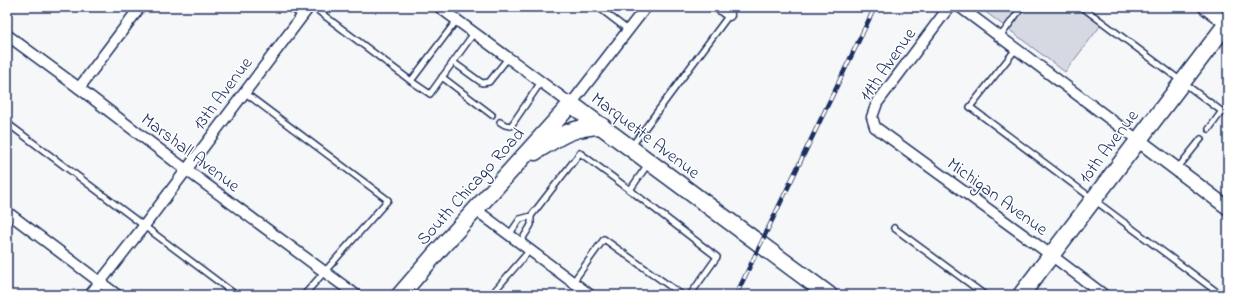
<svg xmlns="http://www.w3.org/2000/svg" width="1235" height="302" font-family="'Indie Flower',sans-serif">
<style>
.green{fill:#d6d9e2;stroke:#7884a0}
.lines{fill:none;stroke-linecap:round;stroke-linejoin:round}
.service-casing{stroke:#1b2f5e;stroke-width:8}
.minor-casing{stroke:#1b2f5e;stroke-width:13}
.tertiary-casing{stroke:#1b2f5e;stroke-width:16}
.primary-casing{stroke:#1b2f5e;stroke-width:19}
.service{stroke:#fff;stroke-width:5}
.minor{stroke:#fff;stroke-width:10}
.tertiary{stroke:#fff;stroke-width:13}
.primary{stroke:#fff;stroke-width:16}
.rail-casing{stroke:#1b2f5e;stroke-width:4.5}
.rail{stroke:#fff;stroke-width:3;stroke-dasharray:9;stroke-linecap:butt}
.labels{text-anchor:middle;stroke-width:3;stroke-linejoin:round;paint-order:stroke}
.street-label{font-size:18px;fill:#1b2f5e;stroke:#fff}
</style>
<rect width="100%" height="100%" fill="#f6f7f9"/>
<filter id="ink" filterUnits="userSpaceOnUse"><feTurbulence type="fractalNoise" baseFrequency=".025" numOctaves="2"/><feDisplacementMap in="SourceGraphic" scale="8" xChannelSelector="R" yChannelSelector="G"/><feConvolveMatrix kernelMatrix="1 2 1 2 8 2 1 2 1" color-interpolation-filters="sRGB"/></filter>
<g filter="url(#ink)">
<!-- green -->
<polygon class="green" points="979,7 1078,7 1101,25 1065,72"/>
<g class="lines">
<!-- service casing -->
<g class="service-casing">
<g id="service">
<polyline points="290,7 302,16"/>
<polyline points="313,7 411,81 430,94 474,33"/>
<polyline points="598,7 628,30"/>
<polyline points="1082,7 1228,116"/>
<polyline points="1000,37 1022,7"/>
<polyline points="1016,49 970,107 1221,295"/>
<polyline points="453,62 482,83 489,82 508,58"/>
<polyline points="442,77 492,115"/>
<polyline points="411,81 457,20"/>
<polyline points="244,92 388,200 304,295"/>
<polyline points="500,122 505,125 511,126 541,82"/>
<polyline points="7,123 236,295"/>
<polyline points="1209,129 1222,111"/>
<polyline points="631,147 729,15"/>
<polyline points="1177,169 1201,139"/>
<polyline points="630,190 717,257 690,295"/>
<polyline points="531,216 580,153 630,190 648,164"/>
<polyline points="894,228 985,295"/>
<polyline points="509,235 520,219 531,216 531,225 520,243"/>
<polyline points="573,282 604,239 682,295"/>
<polyline points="491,295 530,250"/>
</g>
</g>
<!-- minor casing -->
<g class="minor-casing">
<g id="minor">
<polyline points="439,7 571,104 646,7"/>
<polyline points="718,7 729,15"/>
<polyline points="949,7 877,103 872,117 875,127 1051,255 1104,295"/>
<polyline points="960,7 1138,140"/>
<polyline points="7,35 79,88 177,163 356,295"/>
<polyline points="79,88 140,7"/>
<polyline points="476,210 590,295"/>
<polyline points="7,212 117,295"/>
<polyline points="90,295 144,226 309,7"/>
</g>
</g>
<!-- tertiary casing -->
<g class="tertiary-casing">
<g id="tertiary">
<polyline points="1205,7 1228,24"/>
<polyline points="1138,140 1228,208"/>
</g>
</g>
<!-- primary casing -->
<g class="primary-casing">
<g id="primary">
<path d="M535,152C560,136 571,127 602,126"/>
<polyline points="400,295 438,251 571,104 829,295"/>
<polyline points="1021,295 1228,22"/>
</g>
</g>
<!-- service -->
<use href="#service" class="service"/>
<!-- minor -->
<use href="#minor" class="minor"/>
<!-- tertiary -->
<use href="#tertiary" class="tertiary"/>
<!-- primary -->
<use href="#primary" class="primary"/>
<!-- rail casing -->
<g class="rail-casing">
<polyline id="rail" points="736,295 875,7"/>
</g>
<!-- rail -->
<use href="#rail" class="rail"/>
</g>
</g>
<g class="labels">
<!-- street labels -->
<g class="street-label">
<text transform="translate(887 64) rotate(-55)" y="6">11th Avenue</text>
<text transform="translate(222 93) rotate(-53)" y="6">13th Avenue</text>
<text transform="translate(646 135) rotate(37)" y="6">Marquette Avenue</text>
<text transform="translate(1108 146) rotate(-53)" y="6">10th Avenue</text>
<text transform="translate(191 152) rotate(37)" y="6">Marshall Avenue</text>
<text transform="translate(470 186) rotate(-48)" y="6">South Chicago Road</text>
<text transform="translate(998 196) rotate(36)" y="6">Michigan Avenue</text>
</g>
</g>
<!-- margin -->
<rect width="1235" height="302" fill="none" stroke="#fff" stroke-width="24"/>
<rect x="12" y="12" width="1211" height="278" fill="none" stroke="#1b2f5e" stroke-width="1.5" filter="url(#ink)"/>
</svg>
